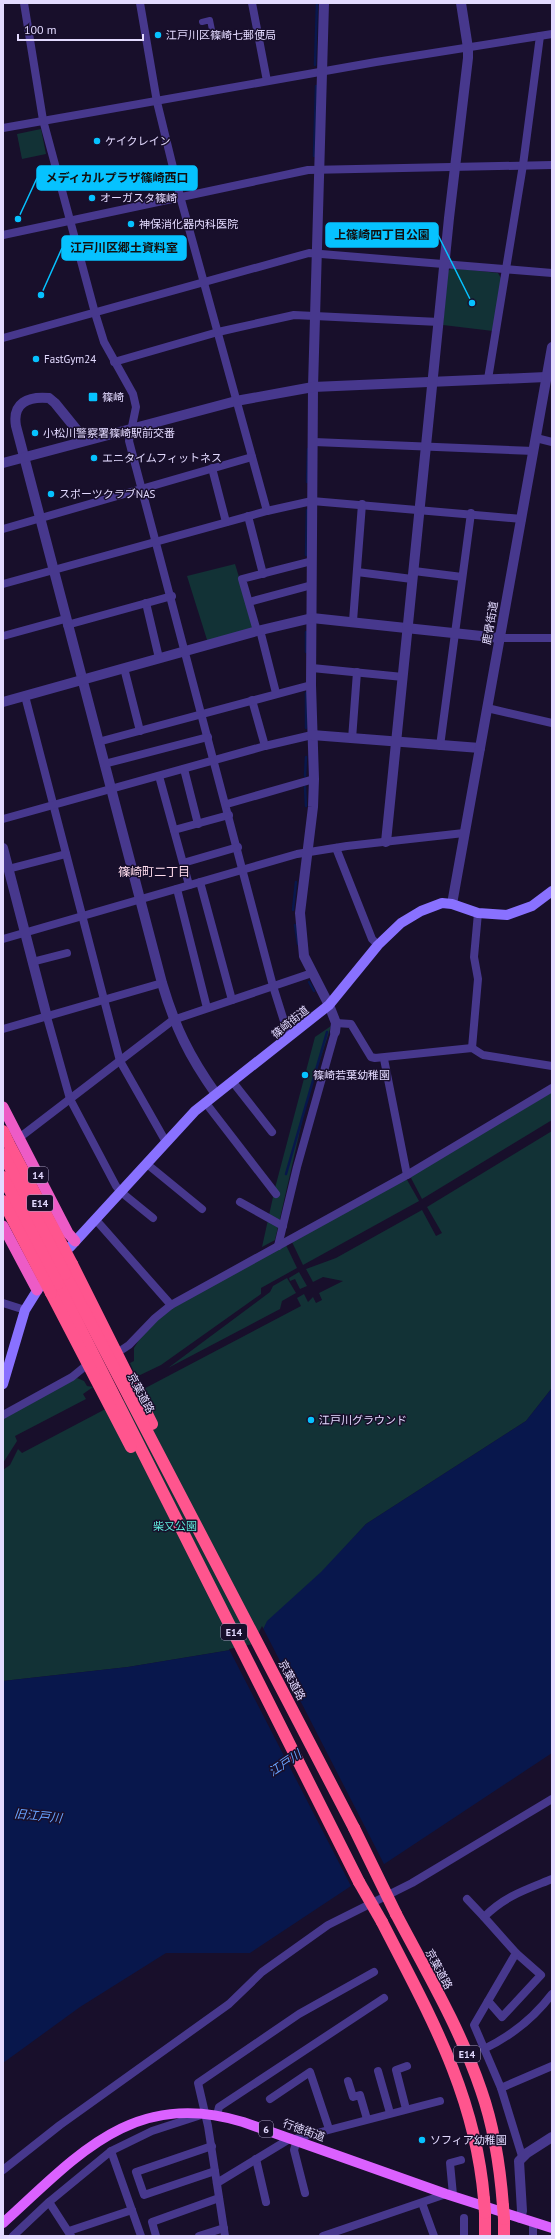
<svg xmlns="http://www.w3.org/2000/svg" width="555" height="2239" font-family="'PT Sans','Noto Sans JP',sans-serif">
<style>
.green{fill:#123236}
.water{fill:#08174c}
.pier{fill:#180f2b}
.lines{fill:none;stroke-linecap:round;stroke-linejoin:round}
.stream{stroke:#08174c;stroke-width:2.5}
.pedestrian{stroke:#47388d;stroke-width:6}
.minor{stroke:#47388d;stroke-width:8}
.tertiary{stroke:#47388d;stroke-width:10}
.secondary{stroke:#8971ff;stroke-width:10}
.primary{stroke:#db61ff;stroke-width:10}
.trunk{stroke:#ed5bc6;stroke-width:11}
.motorway{stroke:#ff558e;stroke-width:12}
.motorway-bridge{stroke:#ff558e;stroke-width:12}
.poi-dot{fill:#06c2ff;stroke:#180f2b;stroke-width:1.5}
.labels{text-anchor:middle;stroke-width:3;stroke-linejoin:round;paint-order:stroke}
.shield{fill:#180f2b;stroke:#a69dbf;stroke-width:1}
.shield-label{font-size:10px;font-weight:bold;fill:#e3daff}
.poi-label{font-size:11px;fill:#e3daff;stroke:#180f2b;text-anchor:start}
.street-label{font-size:11px;fill:#e3daff;stroke:#180f2b}
.park-label{font-size:11px;fill:#5de7d9;stroke:#180f2b}
.neighbourhood-label{font-size:12px;fill:#ffdced;stroke:#180f2b}
.water-label{font-size:12px;font-style:italic;fill:#68a3ff;stroke:#180f2b}
.leader{fill:none;stroke:#06c2ff;stroke-width:1.5}
.callout-dot{fill:#06c2ff;stroke:#180f2b;stroke-width:1.5}
.callout{fill:#06c2ff;stroke:#06c2ff;stroke-width:1.5}
.callout-label{font-size:12px;text-anchor:middle;font-weight:bold;fill:#111}
</style>
<rect width="100%" height="100%" fill="#180f2b"/>
<!-- green -->
<g class="green">
<polygon points="41,129 46,154 22,159 17,134"/>
<polygon points="452,268 498,273 502,280 493,331 443,325 448,271"/>
<polygon points="235,564 255,629 208,643 187,576"/>
<polygon points="331,1026 307,1100 275,1240 262,1247 275,1188 315,1037"/>
<polygon points="552,1092 552,1120 422,1199 410,1176"/>
<polygon points="552,1131 552,1388 526,1421 366,1524 255,1646 128,1667 3,1681 3,1470 10,1465 18,1449 22,1453 301,1306 297,1298 304,1294 308,1302 313,1297 316,1303 322,1300 319,1293 343,1281 323,1277 313,1282 306,1269 336,1258 422,1210 436,1236 442,1233 427,1207"/>
<polygon points="406,1178 419,1201 303,1265 292,1242"/>
<polygon points="286,1245 297,1268 261,1288 261,1294 161,1365 136,1377 130,1363 134,1361 134,1348 147,1327 177,1305"/>
<polygon points="299,1272 307,1286 300,1289 295,1279 290,1281 289,1278"/>
<polygon points="287,1278 296,1293 282,1301 280,1309 168,1368 270,1292 273,1286"/>
<polygon points="77,1378 84,1381 87,1386 93,1387 83,1394 86,1399 15,1436 17,1441 3,1463 3,1417"/>
</g>
<!-- water -->
<polygon class="water" points="552,1388 552,1753 250,1953 166,1953 80,2007 3,2063 3,1681 128,1667 255,1646 267,1621 321,1572 366,1524 526,1421"/>
<!-- pier -->
<polygon class="pier" points="262,1626 385,1866 352,1888 229,1649 253,1644"/>
<g class="lines">
<!-- stream -->
<g class="stream">
<polyline points="315,65 317,3"/>
<polyline points="314,156 316,86"/>
<polyline points="307,482 308,449"/>
<polyline points="306,555 307,510"/>
<polyline points="306,632 306,652"/>
<polyline points="306,693 306,728"/>
<polyline points="305,776 306,757"/>
<polyline points="305,787 306,806"/>
<polyline points="293,910 296,882"/>
<polyline points="295,925 298,944"/>
<polyline points="309,982 314,991"/>
<polyline points="286,1174 327,1032"/>
</g>
<!-- pedestrian -->
<polyline class="pedestrian" points="202,22 210,20 212,30"/>
<!-- minor -->
<g class="minor">
<polyline points="24,3 43,120 95,313 104,342 133,394 136,407 129,441 273,986 289,1037"/>
<polyline points="140,3 157,102 180,196 267,511"/>
<polyline points="252,3 267,81"/>
<polyline points="3,128 376,62 552,34"/>
<polyline points="3,235 308,170 552,165"/>
<polyline points="3,338 309,253 552,273"/>
<polyline points="114,362 218,332 294,315 439,322"/>
<polyline points="488,379 523,165 540,36"/>
<polyline points="536,438 552,442"/>
<polyline points="314,442 534,451"/>
<polyline points="212,468 226,522"/>
<polyline points="248,516 263,574"/>
<polyline points="3,529 252,457"/>
<polyline points="414,571 462,577"/>
<polyline points="357,572 412,579"/>
<polyline points="3,584 267,511 312,501 522,519"/>
<polyline points="249,602 312,585"/>
<polyline points="146,603 159,658"/>
<polyline points="353,621 362,504"/>
<polyline points="67,625 172,596"/>
<polyline points="260,630 276,693"/>
<polyline points="257,631 242,579 312,561"/>
<polyline points="3,636 65,619"/>
<polyline points="500,638 552,638"/>
<polyline points="124,668 140,731"/>
<polyline points="312,668 403,677"/>
<polyline points="25,696 120,1061 166,1142"/>
<polyline points="252,700 265,746"/>
<polyline points="487,708 552,723"/>
<polyline points="352,739 357,672"/>
<polyline points="98,742 311,685"/>
<polyline points="440,746 471,513"/>
<polyline points="104,764 208,737"/>
<polyline points="184,769 198,824"/>
<polyline points="159,776 189,885"/>
<polyline points="227,804 314,779"/>
<polyline points="3,819 265,746 312,735"/>
<polyline points="174,830 229,815"/>
<polyline points="336,848 372,939 378,945"/>
<polyline points="183,863 238,847"/>
<polyline points="8,869 66,854"/>
<polyline points="200,882 232,1000"/>
<polyline points="177,889 207,1008"/>
<polyline points="3,939 297,854 347,846 464,833"/>
<polyline points="32,962 67,953"/>
<polyline points="47,1017 70,1099 116,1186 121,1192 153,1218"/>
<polyline points="336,1023 351,1024 371,1057 375,1058 472,1048 483,1055 552,1066"/>
<polyline points="3,1029 162,983"/>
<polyline points="472,1048 478,979 474,957 478,913"/>
<polyline points="384,1059 407,1175"/>
<polyline points="232,1081 272,1132"/>
<polyline points="205,1102 276,1194"/>
<polyline points="19,1138 173,1020 312,973"/>
<polyline points="147,1164 202,1209"/>
<polyline points="240,1202 283,1226"/>
<polyline points="96,1220 171,1305"/>
<polyline points="278,1246 297,1167 335,1032"/>
<polyline points="3,1303 25,1310"/>
<polyline points="123,1349 129,1345 155,1318 171,1305 407,1175 552,1088"/>
<polyline points="3,1415 72,1377 83,1368"/>
<polyline points="467,1899 484,1917"/>
<polyline points="488,2001 502,2017 541,1975 516,1953"/>
<path d="M484,2049C511,2036 533,2019 552,1994"/>
<polyline points="378,2071 390,2113"/>
<polyline points="348,2081 353,2097 360,2095 367,2119"/>
<polyline points="501,2088 552,2066"/>
<polyline points="270,2099 310,2072 329,2129"/>
<polyline points="406,2109 396,2070 407,2066"/>
<polyline points="217,2115 219,2107 384,1998"/>
<polyline points="294,2139 440,2101"/>
<polyline points="297,2140 294,2150 305,2193"/>
<polyline points="212,2146 136,2172 144,2195 215,2171"/>
<polyline points="111,2151 141,2236"/>
<path d="M522,2156L501,2088L474,2025L516,1953L484,1917C505,1896 525,1890 552,1879"/>
<polyline points="256,2159 266,2202"/>
<polyline points="3,2170 60,2125 229,2004 262,1972 328,1925 412,1883 552,1799"/>
<polyline points="217,2183 291,2138"/>
<polyline points="453,2195 450,2163 461,2160"/>
<polyline points="49,2202 71,2236"/>
<polyline points="422,2203 434,2236"/>
<polyline points="69,2231 132,2210"/>
<polyline points="13,2236 49,2202 111,2151 152,2131 198,2116"/>
<polyline points="156,2236 152,2222 219,2198"/>
<polyline points="199,2236 224,2228"/>
<polyline points="225,2236 208,2126 198,2083 299,2014 374,1972"/>
<polyline points="323,2236 446,2194"/>
<polyline points="464,2236 464,2218"/>
<polyline points="533,2236 533,2223"/>
</g>
<!-- tertiary -->
<g class="tertiary">
<polyline points="324,3 313,387 311,685 314,779 313,807 300,913 304,956 329,1005 336,1023 335,1032"/>
<path d="M85,440L55,403L49,398C28,396 12,403 16,426L162,983C175,1027 189,1056 216,1094"/>
<polyline points="3,463 236,401 313,387 546,377"/>
<polyline points="3,702 257,631 312,618 500,638"/>
<polyline points="312,735 480,748"/>
<polyline points="386,842 449,218 468,58 468,48 461,3"/>
<polyline points="3,848 47,1017"/>
<polyline points="452,904 552,347"/>
<polyline points="520,2218 522,2211 519,2161 527,2153 552,2137"/>
</g>
<!-- secondary -->
<g class="secondary">
<polyline points="70,1247 195,1111 329,1005 378,945 401,923 421,911 442,903 452,904 478,913 507,915 532,906 552,891"/>
<polyline points="3,1384 25,1310 40,1286"/>
</g>
<!-- primary -->
<path class="primary" d="M3,2223C77,2156 133,2088 243,2122L446,2194L552,2228"/>
<!-- trunk -->
<g class="trunk">
<polyline points="3,1107 68,1233 75,1241"/>
<polyline points="3,1226 37,1290"/>
</g>
<!-- motorway -->
<g class="motorway">
<polyline points="3,1131 8,1142"/>
<polyline points="72,1264 152,1424"/>
<polyline points="65,1274 354,1828"/>
<polyline points="58,1284 359,1882"/>
<polyline points="51,1293 131,1447"/>
<path d="M396,1914C426,1971 460,2028 481,2090C494,2127 500,2166 503,2206"/>
<path d="M382,1922C429,2014 475,2093 484,2199"/>
<polyline points="504,2219 504,2236"/>
<polyline points="485,2236 485,2213"/>
</g>
<!-- motorway-bridge -->
<g class="motorway-bridge">
<polyline points="8,1142 72,1264"/>
<polyline points="3,1154 65,1274"/>
<polyline points="3,1177 58,1284"/>
<polyline points="3,1201 51,1293"/>
<polyline points="354,1828 396,1914"/>
<polyline points="359,1882 382,1922"/>
<polyline points="484,2199 485,2213"/>
<polyline points="503,2206 504,2219"/>
</g>
</g>
<!-- markers -->
<g class="poi-dot">
<circle cx="158" cy="35" r="4"/>
<circle cx="97" cy="141" r="4"/>
<circle cx="92" cy="198" r="4"/>
<circle cx="131" cy="224" r="4"/>
<circle cx="36" cy="359" r="4"/>
<rect x="88" y="392" width="10" height="10" rx="2"/>
<circle cx="35" cy="433" r="4"/>
<circle cx="94" cy="458" r="4"/>
<circle cx="51" cy="494" r="4"/>
<circle cx="305" cy="1075" r="4"/>
<circle cx="311" cy="1420" r="4"/>
<circle cx="422" cy="2140" r="4"/>
</g>
<g class="labels">
<!-- shield labels -->
<g class="shield">
<rect x="28" y="1167" width="20" height="16" rx="3"/>
<rect x="27" y="1195" width="26" height="16" rx="3"/>
<rect x="221" y="1624" width="26" height="16" rx="3"/>
<rect x="454" y="2046" width="26" height="16" rx="3"/>
<rect x="259" y="2121" width="14" height="16" rx="3"/>
</g>
<g class="shield-label">
<text x="38" y="1179">14</text>
<text x="40" y="1207">E14</text>
<text x="234" y="1636">E14</text>
<text x="467" y="2058">E14</text>
<text x="266" y="2133">6</text>
</g>
<!-- poi labels -->
<g class="poi-label">
<text x="166" y="39">江戸川区篠崎七郵便局</text>
<text x="105" y="145">ケイクレイン</text>
<text x="100" y="202">オーガスタ篠崎</text>
<text x="139" y="228">神保消化器内科医院</text>
<text x="44" y="363">FastGym24</text>
<text x="102" y="401">篠崎</text>
<text x="43" y="437">小松川警察署篠崎駅前交番</text>
<text x="102" y="462">エニタイムフィットネス</text>
<text x="59" y="498">スポーツクラブNAS</text>
<text x="313" y="1079">篠崎若葉幼稚園</text>
<text x="319" y="1424">江戸川グラウンド</text>
<text x="430" y="2144">ソフィア幼稚園</text>
</g>
<!-- street labels -->
<g class="street-label">
<text transform="translate(490 623) rotate(-80)" y="4">鹿骨街道</text>
<text transform="translate(290 1022) rotate(-39)" y="4">篠崎街道</text>
<text transform="translate(141 1393) rotate(62)" y="4">京葉道路</text>
<text transform="translate(292 1680) rotate(62)" y="4">京葉道路</text>
<text transform="translate(439 1969) rotate(62)" y="4">京葉道路</text>
<text transform="translate(304 2130) rotate(20)" y="4">行徳街道</text>
</g>
<!-- park labels -->
<g class="park-label">
<text x="175" y="1530">柴又公園</text>
</g>
<!-- neighbourhood labels -->
<g class="neighbourhood-label">
<text x="154" y="876">篠崎町二丁目</text>
</g>
<!-- water labels -->
<g class="water-label">
<text transform="translate(285 1763) rotate(-34)" y="4">江戸川</text>
<text transform="translate(38 1816) rotate(6)" y="4">旧江戸川</text>
</g>
</g>
<!-- callouts -->
<path class="leader" d="M18 219L37 178M472 303L438 235M41 295L62 248"/>
<g class="callout-dot">
<circle cx="18" cy="219" r="4"/>
<circle cx="472" cy="303" r="4"/>
<circle cx="41" cy="295" r="4"/>
</g>
<g class="callout">
<rect x="37" y="166" width="160" height="24" rx="4"/>
<rect x="326" y="223" width="112" height="24" rx="4"/>
<rect x="62" y="236" width="124" height="24" rx="4"/>
</g>
<g class="callout-label">
<text x="117" y="182">メディカルプラザ篠崎西口</text>
<text x="382" y="239">上篠崎四丁目公園</text>
<text x="124" y="252">江戸川区郷土資料室</text>
</g>
<!-- border -->
<rect width="555" height="2239" fill="none" stroke="#e3daff" stroke-width="8"/>
<!-- scale -->
<path d="M18 34v6h125v-6" fill="none" stroke="#e3daff" stroke-width="2"/>
<text x="24" y="34" font-size="12" fill="#e3daff" stroke="#180f2b" stroke-width="3" paint-order="stroke">100 m</text>
</svg>
